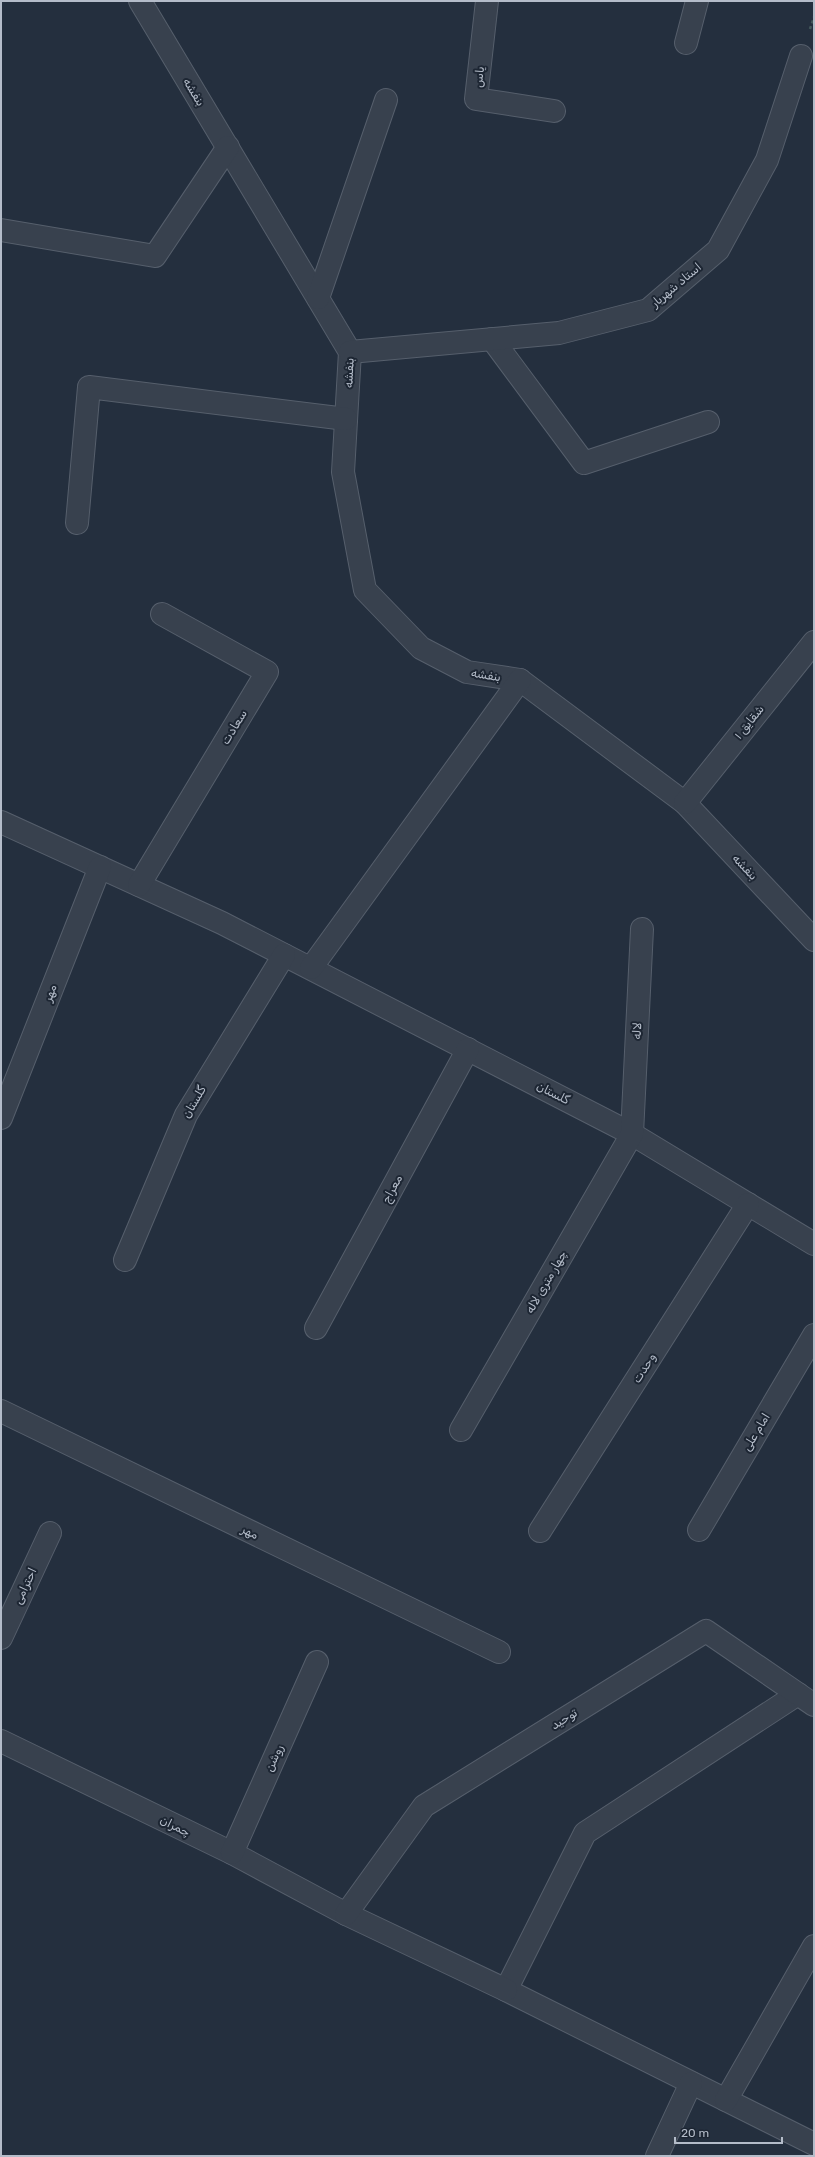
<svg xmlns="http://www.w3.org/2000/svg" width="815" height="2157" font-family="Rubik,Cairo,sans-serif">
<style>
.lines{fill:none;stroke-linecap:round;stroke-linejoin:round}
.street-casing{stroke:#565f6c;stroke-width:24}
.path{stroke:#44595c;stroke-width:2.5;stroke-dasharray:3 3;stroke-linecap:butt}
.street{stroke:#38414e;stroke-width:22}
.labels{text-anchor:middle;stroke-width:4;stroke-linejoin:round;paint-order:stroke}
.street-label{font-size:12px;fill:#b4bcc9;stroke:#1d2633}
</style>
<rect width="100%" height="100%" fill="#242f3e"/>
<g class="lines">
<!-- street casing -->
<g class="street-casing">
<g id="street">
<polyline points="140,1 350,352 343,472 365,590 421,648 467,672 520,680 685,803 814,940"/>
<polyline points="487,1 476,99 554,111"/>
<polyline points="686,43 697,1"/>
<polyline points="1,230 155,256 228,147"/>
<polyline points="318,298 386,100"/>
<polyline points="492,339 584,463 708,422"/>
<polyline points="350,352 559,333 648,310 718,250 767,160 801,56"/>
<polyline points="77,523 89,387 346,419"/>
<polyline points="685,803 814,642"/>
<polyline points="1,822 222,923 632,1134 814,1244"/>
<polyline points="139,885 267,672 162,614"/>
<polyline points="311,968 520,680"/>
<polyline points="1,1118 100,867"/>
<polyline points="125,1260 186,1115 284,955"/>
<polyline points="316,1328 468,1049"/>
<polyline points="1,1411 499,1652"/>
<polyline points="461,1430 632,1134 642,929"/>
<polyline points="699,1530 814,1335"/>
<polyline points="540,1531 748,1204"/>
<polyline points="1,1638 50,1533"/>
<polyline points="798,1694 585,1833 506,1990 814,2144"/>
<polyline points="1,1741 232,1853 346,1914 506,1990"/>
<polyline points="232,1853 317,1662"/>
<polyline points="346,1914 424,1806 706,1631 814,1705"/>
<polyline points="726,2100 814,1946"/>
<polyline points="657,2156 691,2083"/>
</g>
</g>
<!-- path -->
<polyline class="path" points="810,29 814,17"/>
<!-- street -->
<use href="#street" class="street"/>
</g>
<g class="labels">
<!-- street labels -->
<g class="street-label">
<text transform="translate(479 77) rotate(-84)" y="4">یاس</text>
<text transform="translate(194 92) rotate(59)" y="4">بنفشه</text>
<text transform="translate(676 285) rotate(-40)" y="4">استاد شهریار</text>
<text transform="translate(349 373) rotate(-87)" y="4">بنفشه</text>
<text transform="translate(486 675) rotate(9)" y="4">بنفشه</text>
<text transform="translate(749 722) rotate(-51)" y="4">شقایق ۱</text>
<text transform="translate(234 727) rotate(-59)" y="4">سعادت</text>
<text transform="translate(745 867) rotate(47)" y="4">بنفشه</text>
<text transform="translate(50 993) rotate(-69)" y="4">مهر</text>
<text transform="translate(637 1031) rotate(-87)" y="4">لاله</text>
<text transform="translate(553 1093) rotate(27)" y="4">گلستان</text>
<text transform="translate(194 1102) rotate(-60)" y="4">گلستان</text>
<text transform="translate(392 1189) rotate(-62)" y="4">معراج</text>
<text transform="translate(546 1282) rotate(-60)" y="4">چهار متری لاله</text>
<text transform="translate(644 1368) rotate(-58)" y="4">وحدت</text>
<text transform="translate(756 1432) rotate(-59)" y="4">امام علی</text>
<text transform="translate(250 1532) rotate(26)" y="4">مهر</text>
<text transform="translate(25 1586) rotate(-65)" y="4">احترامی</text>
<text transform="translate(564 1719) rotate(-32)" y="4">توحید</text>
<text transform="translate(274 1758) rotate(-66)" y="4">روشن</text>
<text transform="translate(175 1826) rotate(26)" y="4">چمران</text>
</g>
</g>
<!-- border -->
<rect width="815" height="2157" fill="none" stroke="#b4bcc9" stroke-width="4"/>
<!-- scale -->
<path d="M675 2137v6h107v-6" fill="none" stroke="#b4bcc9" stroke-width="2"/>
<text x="681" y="2137" font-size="12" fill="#b4bcc9" stroke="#1d2633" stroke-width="3" paint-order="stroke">20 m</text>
</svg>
